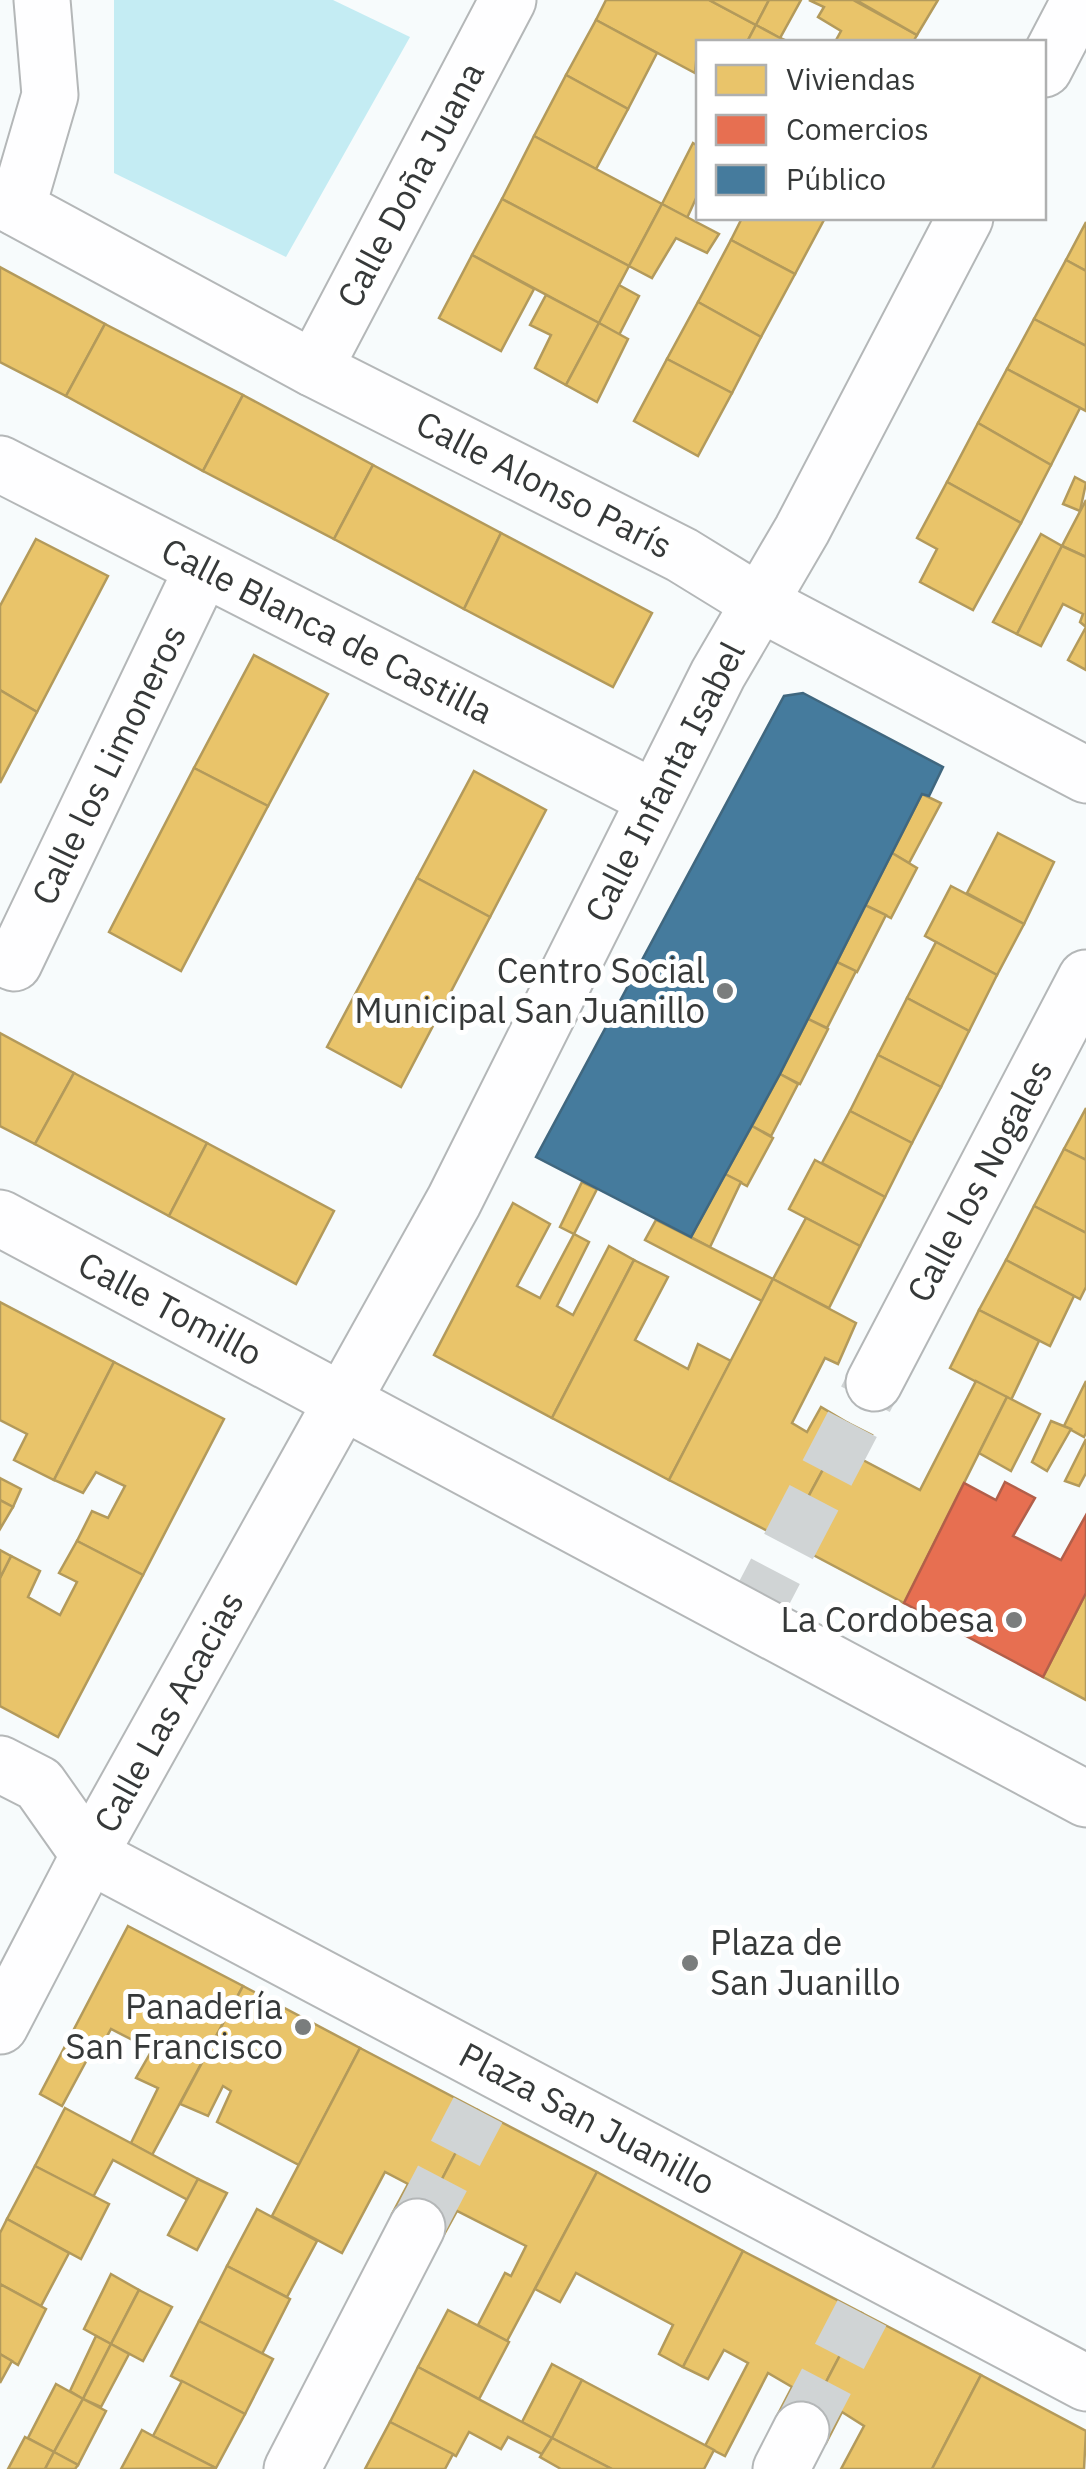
<svg xmlns="http://www.w3.org/2000/svg" width="1086" height="2469" font-family="'IBM Plex Sans',sans-serif">
<style>
.green{fill:#c4ecf3}
.homes{fill:#e9c46a;stroke:#b39a5b;stroke-width:2.5}
.shops{fill:#e76f51;stroke:#b25f4a;stroke-width:2.5}
.public{fill:#457b9d;stroke:#40677f;stroke-width:2.5}
.lines{fill:none;stroke-linecap:round;stroke-linejoin:round}
.street-tunnel{stroke:#d0d4d5;stroke-width:55;stroke-dasharray:55 28;stroke-linecap:butt}
.street-casing{stroke:#b4b7b8;stroke-width:59}
.street{stroke:#fefeff;stroke-width:55}
.poi-dot{fill:#7a7d7d;stroke:#fff;stroke-width:4}
.labels{text-anchor:middle;stroke-width:10;stroke-linejoin:round;paint-order:stroke}
.street-label{font-size:35px;fill:#363939;stroke:#fff}
.poi-label{font-size:35px;fill:#363939;stroke:#fff;text-anchor:end}
</style>
<rect width="100%" height="100%" fill="#f7fbfc"/>
<!-- green -->
<polygon class="green" points="114,0 333,0 410,37 286,257 114,173"/>
<!-- homes -->
<g class="homes">
<polygon points="606,0 709,0 756,25 747,42 698,42 695,73 596,20"/>
<polygon points="709,0 769,0 756,25"/>
<polygon points="769,0 801,0 780,38 756,25"/>
<polygon points="809,0 853,0 917,35 913,42 835,42 841,31 818,17 824,7"/>
<polygon points="856,0 938,0 917,35"/>
<polygon points="596,20 657,53 628,109 566,75"/>
<polygon points="756,25 780,38 789,42 747,42"/>
<polygon points="566,75 628,109 596,169 534,136"/>
<polygon points="534,136 662,204 629,266 502,199"/>
<polygon points="693,143 698,146 698,194 687,218 662,204"/>
<polygon points="502,199 629,266 599,323 472,255"/>
<polygon points="662,204 719,234 707,253 676,238 652,278 629,266"/>
<polygon points="742,218 825,218 795,274 731,240"/>
<polygon points="1086,222 1086,271 1066,260"/>
<polygon points="731,240 795,274 761,337 698,302"/>
<polygon points="472,255 534,289 501,351 439,318"/>
<polygon points="1066,260 1086,271 1086,346 1034,319"/>
<polygon points="0,267 105,324 66,396 0,362"/>
<polygon points="619,285 639,296 619,335 599,323"/>
<polygon points="546,295 599,323 566,385 535,368 551,335 530,325"/>
<polygon points="698,302 761,337 732,393 667,359"/>
<polygon points="1034,319 1086,346 1086,411 1007,369"/>
<polygon points="599,323 628,339 597,402 566,385"/>
<polygon points="105,324 243,395 203,471 66,396"/>
<polygon points="667,359 732,393 698,456 634,421"/>
<polygon points="1007,369 1080,408 1051,465 978,423"/>
<polygon points="243,395 373,465 334,539 203,471"/>
<polygon points="978,423 1051,465 1021,523 947,482"/>
<polygon points="373,465 501,533 464,609 334,539"/>
<polygon points="1075,477 1086,483 1080,511 1063,504"/>
<polygon points="947,482 1021,523 973,610 920,582 937,549 917,538"/>
<polygon points="1086,500 1086,557 1062,546"/>
<polygon points="501,533 652,613 613,687 464,609"/>
<polygon points="1041,534 1062,546 1017,634 993,622"/>
<polygon points="36,539 108,576 37,712 0,690 0,606"/>
<polygon points="1062,546 1086,557 1086,670 1068,660 1086,627 1080,622 1083,614 1063,604 1041,646 1017,634"/>
<polygon points="254,655 328,694 268,806 194,768"/>
<polygon points="0,690 37,712 0,783"/>
<polygon points="194,768 268,806 181,971 109,932"/>
<polygon points="474,771 546,810 490,917 417,878"/>
<polygon points="922,794 941,803 909,863 892,853"/>
<polygon points="998,833 1054,862 1024,924 967,893"/>
<polygon points="892,853 917,868 891,918 865,905"/>
<polygon points="417,878 490,917 401,1087 327,1047"/>
<polygon points="951,886 1024,924 997,975 925,936"/>
<polygon points="865,905 886,915 857,972 837,962"/>
<polygon points="936,942 997,975 969,1031 907,998"/>
<polygon points="837,962 856,971 827,1028 808,1019"/>
<polygon points="907,998 969,1031 941,1087 878,1055"/>
<polygon points="808,1019 828,1029 800,1084 780,1074"/>
<polygon points="0,1033 74,1073 35,1144 0,1126"/>
<polygon points="878,1055 941,1087 912,1143 850,1111"/>
<polygon points="74,1073 207,1143 169,1216 35,1144"/>
<polygon points="780,1074 798,1084 771,1136 752,1126"/>
<polygon points="1086,1108 1086,1160 1064,1149"/>
<polygon points="850,1111 912,1143 885,1197 822,1163"/>
<polygon points="752,1126 773,1138 747,1186 725,1174"/>
<polygon points="207,1143 334,1211 296,1284 169,1216"/>
<polygon points="1064,1149 1086,1160 1086,1233 1034,1206"/>
<polygon points="815,1160 885,1197 860,1246 789,1209"/>
<polygon points="725,1174 741,1182 710,1247 691,1237"/>
<polygon points="582,1182 597,1189 574,1234 560,1227"/>
<polygon points="513,1203 550,1224 517,1286 540,1298 574,1234 589,1242 557,1306 573,1315 609,1246 634,1260 552,1418 434,1355"/>
<polygon points="1034,1206 1086,1233 1086,1287 1080,1299 1006,1260"/>
<polygon points="806,1218 860,1246 829,1308 773,1279"/>
<polygon points="656,1220 773,1279 762,1301 645,1240"/>
<polygon points="634,1260 668,1277 635,1340 688,1369 698,1344 731,1361 669,1480 552,1418"/>
<polygon points="1006,1260 1074,1296 1050,1346 979,1310"/>
<polygon points="773,1279 856,1323 838,1364 825,1358 792,1423 807,1432 821,1407 848,1423 785,1540 669,1480"/>
<polygon points="0,1302 114,1362 54,1480 14,1460 27,1434 0,1420"/>
<polygon points="979,1310 1039,1341 1011,1400 950,1368"/>
<polygon points="114,1362 224,1419 143,1575 77,1541 92,1511 108,1518 125,1486 96,1472 83,1493 54,1480"/>
<polygon points="976,1381 1007,1397 904,1603 785,1540 848,1423 872,1435 861,1459 920,1490"/>
<polygon points="1086,1381 1086,1433 1084,1437 1064,1426"/>
<polygon points="1007,1397 1040,1414 1011,1471 979,1453"/>
<polygon points="1051,1421 1071,1429 1047,1471 1032,1462"/>
<polygon points="1086,1439 1086,1473 1079,1486 1065,1481"/>
<polygon points="0,1478 21,1489 13,1507 0,1500"/>
<polygon points="0,1500 13,1507 0,1529"/>
<polygon points="77,1541 143,1575 58,1737 0,1706 0,1578 11,1556 40,1571 28,1597 60,1615 77,1582 59,1573"/>
<polygon points="0,1550 11,1556 0,1578"/>
<polygon points="1086,1593 1086,1700 1043,1677"/>
<polygon points="128,1926 243,1986 152,2155 131,2143 158,2088 136,2078 152,2050 111,2029 95,2058 89,2056 62,2106 40,2094"/>
<polygon points="243,1986 360,2048 299,2165 217,2122 231,2091 223,2086 208,2116 180,2104"/>
<polygon points="360,2048 478,2110 417,2227 392,2214 408,2184 385,2172 342,2253 272,2216"/>
<polygon points="65,2108 198,2179 188,2200 113,2160 93,2197 35,2166"/>
<polygon points="478,2110 597,2172 507,2341 478,2325 505,2273 511,2276 526,2246 457,2211 441,2240 417,2227"/>
<polygon points="35,2166 109,2204 81,2259 7,2219"/>
<polygon points="597,2172 743,2251 683,2367 659,2354 673,2325 576,2273 560,2302 535,2289"/>
<polygon points="198,2179 227,2193 197,2250 168,2235"/>
<polygon points="257,2209 317,2241 287,2297 227,2266"/>
<polygon points="7,2219 69,2253 41,2306 0,2284 0,2233"/>
<polygon points="743,2251 862,2313 801,2430 777,2416 792,2387 768,2373 725,2456 705,2446 748,2363 724,2350 708,2379 683,2367"/>
<polygon points="227,2266 290,2299 262,2354 199,2321"/>
<polygon points="111,2274 139,2290 111,2344 84,2329"/>
<polygon points="0,2284 46,2309 18,2365 0,2354"/>
<polygon points="139,2290 172,2307 143,2361 111,2344"/>
<polygon points="448,2310 509,2342 479,2399 418,2367"/>
<polygon points="862,2313 981,2375 932,2469 841,2469 864,2426 842,2412 826,2443 801,2430"/>
<polygon points="199,2321 273,2359 245,2414 171,2376"/>
<polygon points="96,2336 111,2344 83,2399 70,2391"/>
<polygon points="111,2344 129,2354 101,2407 83,2399"/>
<polygon points="0,2354 12,2361 0,2383"/>
<polygon points="552,2364 582,2380 552,2438 522,2422"/>
<polygon points="418,2367 552,2438 542,2454 508,2437 501,2449 469,2432 456,2456 390,2422"/>
<polygon points="981,2375 1086,2431 1084,2469 932,2469"/>
<polygon points="582,2380 714,2450 704,2469 612,2469 552,2438"/>
<polygon points="182,2381 245,2414 216,2468 153,2436"/>
<polygon points="56,2384 83,2399 54,2452 28,2438"/>
<polygon points="83,2399 106,2411 78,2465 54,2452"/>
<polygon points="390,2422 453,2454 445,2469 365,2469"/>
<polygon points="142,2430 153,2436 216,2468 121,2469"/>
<polygon points="25,2437 54,2452 45,2469 8,2469"/>
<polygon points="552,2438 612,2469 561,2469 540,2457"/>
<polygon points="54,2452 78,2465 75,2469 45,2469"/>
</g>
<!-- shops -->
<polygon class="shops" points="1005,1482 1035,1498 1013,1536 1061,1560 1086,1515 1086,1593 1043,1677 904,1603 964,1483 996,1500"/>
<!-- public -->
<polygon class="public" points="803,693 943,767 929,796 922,794 780,1074 691,1237 536,1157 784,696"/>
<g class="lines">
<!-- street-tunnel -->
<g class="street-tunnel">
<polyline points="750,1620 874,1383"/>
<polyline points="417,2227 478,2110"/>
<polyline points="801,2430 862,2313"/>
</g>
<!-- street casing -->
<g class="street-casing">
<g id="street">
<polyline points="1044,69 1080,0"/>
<polyline points="0,199 314,369 682,555 760,603 1086,775"/>
<polyline points="17,208 50,95 42,0"/>
<polyline points="314,369 508,0"/>
<polyline points="0,464 654,798"/>
<polyline points="14,963 203,568"/>
<polyline points="0,1218 1086,1799"/>
<polyline points="874,1383 1086,978"/>
<polyline points="0,1764 39,1784 89,1855 1086,2383"/>
<polyline points="0,2026 89,1855 454,1201 718,674 802,530 965,218"/>
<polyline points="292,2469 417,2227"/>
<polyline points="781,2469 801,2430"/>
</g>
</g>
<!-- street -->
<use href="#street" class="street"/>
</g>
<!-- markers -->
<g class="poi-dot">
<circle cx="725" cy="991" r="10"/>
<circle cx="1014" cy="1620" r="10"/>
<circle cx="690" cy="1963" r="10"/>
<circle cx="303" cy="2027" r="10"/>
</g>
<g class="labels">
<!-- street labels -->
<g class="street-label">
<text transform="translate(411 185) rotate(-62)" y="12">Calle Doña Juana</text>
<text transform="translate(544 485) rotate(27)" y="12">Calle Alonso París</text>
<text transform="translate(327 631) rotate(27)" y="12">Calle Blanca de Castilla</text>
<text transform="translate(109 765) rotate(-64)" y="12">Calle los Limoneros</text>
<text transform="translate(665 782) rotate(-63)" y="12">Calle Infanta Isabel</text>
<text transform="translate(980 1181) rotate(-62)" y="12">Calle los Nogales</text>
<text transform="translate(170 1309) rotate(28)" y="12">Calle Tomillo</text>
<text transform="translate(169 1712) rotate(-61)" y="12">Calle Las Acacias</text>
<text transform="translate(587 2119) rotate(28)" y="12">Plaza San Juanillo</text>
</g>
<!-- poi labels -->
<g class="poi-label">
<text x="705" y="983">Centro Social<tspan x="705" dy="40">Municipal San Juanillo</tspan></text>
<text x="994" y="1632">La Cordobesa</text>
<text x="710" y="1955" text-anchor="start">Plaza de<tspan x="710" dy="40">San Juanillo</tspan></text>
<text x="283" y="2019">Panadería<tspan x="283" dy="40">San Francisco</tspan></text>
</g>
</g>
<!-- legend -->
<rect x="696" y="40" width="350" height="180" fill="#ffffff" stroke="#afb0b0" stroke-width="2.5"/>
<rect x="716" y="65" width="50" height="30" fill="#e9c46a" stroke="#afb0b0" stroke-width="2.5"/>
<text x="786" y="90" font-size="30" fill="#363939">Viviendas</text>
<rect x="716" y="115" width="50" height="30" fill="#e76f51" stroke="#afb0b0" stroke-width="2.5"/>
<text x="786" y="140" font-size="30" fill="#363939">Comercios</text>
<rect x="716" y="165" width="50" height="30" fill="#457b9d" stroke="#afb0b0" stroke-width="2.5"/>
<text x="786" y="190" font-size="30" fill="#363939">Público</text>
</svg>
